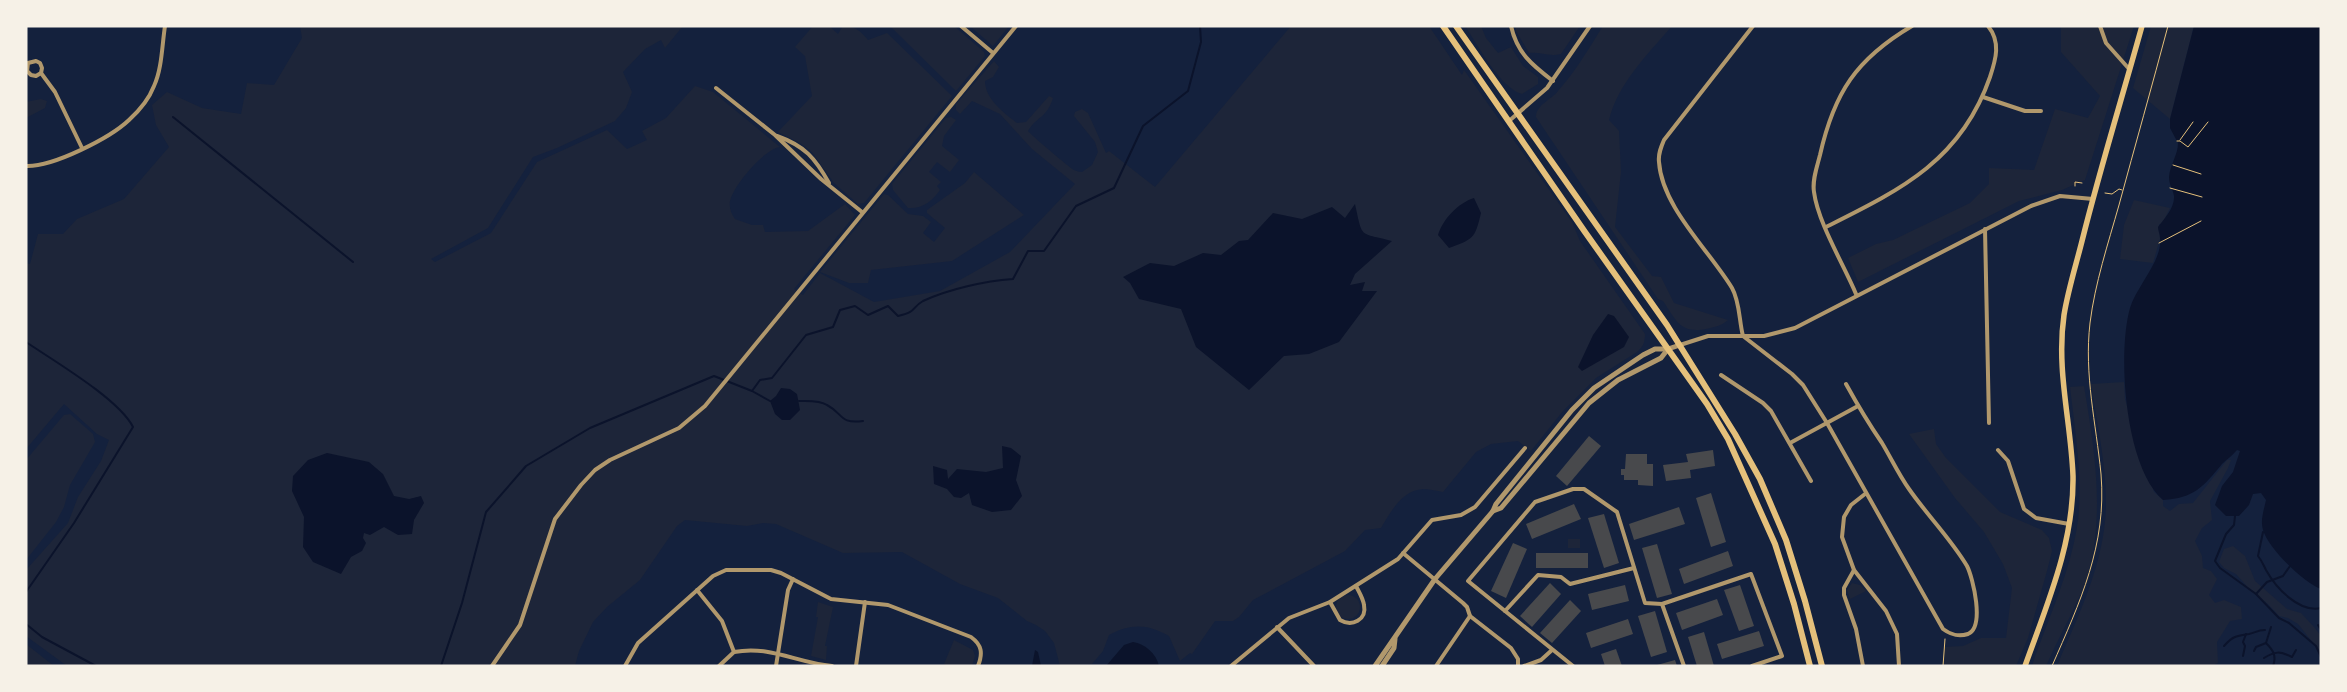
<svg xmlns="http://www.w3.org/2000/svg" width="2347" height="692" font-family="'Fira Sans',sans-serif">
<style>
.green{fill:#1d2539}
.water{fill:#0b132b}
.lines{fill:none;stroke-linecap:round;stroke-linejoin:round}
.stream{stroke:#0b132b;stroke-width:2}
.building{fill:#48494c}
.path{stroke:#e5c07b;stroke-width:1}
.minor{stroke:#b1986c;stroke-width:4}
.tertiary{stroke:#b1986c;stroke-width:5}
.secondary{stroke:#e5c07b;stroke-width:5.5}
.primary{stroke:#e5c07b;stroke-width:6}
</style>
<rect width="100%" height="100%" fill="#14213d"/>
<!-- green -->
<g class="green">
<path d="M300,26H683L665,48L661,40L645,49L623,72L632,92L626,108L615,121L557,148L533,157L488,228L431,259L435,262L491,233L537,162L607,130L627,149L647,140L642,131L666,118L695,86L713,92L780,147C764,149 733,186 730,201C729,208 731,213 735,219L752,225H763L765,232L808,231L845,204L855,215L794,289L803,295L820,273L874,302L940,291L1010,252L1075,184L1032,149L1000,114L972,101L960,114L956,110V104L994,61L999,67L993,77L985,81C985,99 1004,113 1017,123L1026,122L1049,96L1053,98C1047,118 1037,116 1028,131C1030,134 1071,169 1074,170C1075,171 1081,172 1082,172L1092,165L1098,152L1095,142L1074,116L1075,112L1082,109L1088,113L1106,153L1109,151L1155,187L1291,26H1429L1462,75L1464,70L1572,222L1580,241L1645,334C1645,342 1643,347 1637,352L1596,378L1563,411L1531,451L1518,441L1491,444L1476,452L1443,492C1437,491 1429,489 1423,489C1402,490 1390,513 1381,528L1365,530L1345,551L1253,600L1239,617L1233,621H1215L1192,654L1190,653L1180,661L1169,636C1148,624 1131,623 1109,635L1103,651L1092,664L1060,666L1054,643L1045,631L1036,625L1027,621L998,598L960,584L902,552L843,553L776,524L763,523L747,526L685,520L677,526L640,580L607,607L593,622L579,651L575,666H67L26,636V570L68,523L78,497L101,461L109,440L97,434L64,404L26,449V263L30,264L38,234H63L77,219L124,199L169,147L156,125L152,105L167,92L202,108L241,114L247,83L274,85L302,38Z"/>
<path d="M813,26H829L838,34L843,26C856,26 860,31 868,40L887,33L952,96L864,203L858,204L834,183L812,152L800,143L778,132L812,96L805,56L795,47Z"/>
<polygon points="890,26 954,26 984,52 985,56 956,91"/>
<polygon points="970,26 1009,26 993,46"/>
<path d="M1465,26H1481L1486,38L1498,53L1511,47L1523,66L1538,77V84L1522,94C1500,88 1478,45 1465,26Z"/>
<path d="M1516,26H1580L1561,54C1549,57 1541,52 1529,53L1516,31Z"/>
<path d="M1603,26H1672C1648,54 1618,83 1609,120L1619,131L1621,172L1615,227L1652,276L1661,277L1674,303L1728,320C1721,326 1715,327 1706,329C1680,334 1676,320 1663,301L1658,299L1536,117C1536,105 1551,100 1558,91C1576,71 1589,48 1603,26Z"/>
<polygon points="2061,26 2134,26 2085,180 2062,190 2019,201 1858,282 1848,258 1876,244 1893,240 1970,203 1989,184 1989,168 2034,170 2055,109 2088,118 2100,96 2061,52"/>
<polygon points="2151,26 2194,26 2170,119 2133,88"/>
<polygon points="41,99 47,101 45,108 26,118 26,102"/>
<path d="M951,117L956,120L944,136L942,146L959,160L950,172L937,162L929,172L941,182L937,186L940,190C932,201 923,209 908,208L893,190L892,184L946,118Z"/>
<polygon points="974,172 1024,215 952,261 871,270 868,283 849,283 820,272 884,194 888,195 908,214 923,216 931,222 923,233 934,242 945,228 927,213 927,210 965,183"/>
<polygon points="2134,200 2170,208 2162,224 2159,224 2160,239 2153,263 2120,259 2124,225"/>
<path d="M2124,382L2125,399L2154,492L2163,500V506L2170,511L2179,504L2193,503L2227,460H2231L2228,468L2210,501L2212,520L2202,528L2195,541L2202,556L2203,568L2211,571L2217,579L2209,595L2215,603L2224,600L2241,607L2242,619L2230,621L2217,642L2218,663L2211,666H2057C2079,614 2106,560 2106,502C2106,463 2097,423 2091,384Z"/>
<path d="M2084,386C2095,452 2108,529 2081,593C2070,618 2057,641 2046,666H2032C2048,618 2071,572 2078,520C2083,477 2075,431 2070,387Z"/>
<polygon points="70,414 93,434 95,442 70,485 64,507 56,522 26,560 26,460 64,415"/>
<polygon points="1934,429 1936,444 1946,458 2000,512 2042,530 2049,538 2052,551 2047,571 2028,638 2016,666 1943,666 1944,647 1963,646 1981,638 2006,638 2012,588 2003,564 1984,532 1955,498 1909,434"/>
<rect x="1568" y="539" width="12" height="9"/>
<polygon points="2233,546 2245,556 2255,581 2287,609 2301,613 2314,627 2321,636 2321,653 2298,624 2288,618 2279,616 2268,604 2252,592 2236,574 2224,568 2219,562 2224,549"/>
<polygon points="1852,583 1860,585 1866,591 1850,599 1847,590"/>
<circle cx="1348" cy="607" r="12"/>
<polygon points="818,602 833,607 825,646 827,646 826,660 811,656 818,617 816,617"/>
<polygon points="954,640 973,650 975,656 972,666 948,666 944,664"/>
<polygon points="26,644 54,666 26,666"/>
</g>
<!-- water -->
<g class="water">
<path d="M2194,26H2321V589C2304,583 2268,548 2263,530C2260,520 2264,510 2266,500L2261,493L2253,494L2249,505L2239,516H2226L2215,505L2222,486L2233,472L2240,451L2237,450C2232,456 2227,459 2222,464C2203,487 2194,498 2163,500C2125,468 2117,354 2130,308C2136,287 2163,260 2160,238C2160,234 2158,231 2158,227C2163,220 2175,208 2174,196C2173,189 2169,185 2169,177C2170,165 2178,155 2178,143L2170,128V119Z"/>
<path d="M1474,198L1481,213C1475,239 1473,239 1449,248L1438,235C1443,219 1458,203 1474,198Z"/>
<path d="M1355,204C1363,240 1359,232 1392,241L1355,274L1350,285L1365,282L1362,291H1377L1339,342L1309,354L1284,356L1249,390L1196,347L1181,309L1139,299L1130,283L1123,277L1150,263L1174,266L1203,253L1221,255L1239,241L1248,240L1273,213L1302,219L1332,207L1345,218Z"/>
<polygon points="1608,314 1614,316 1629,337 1624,347 1582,371 1578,367 1593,335"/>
<polygon points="781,388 790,389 797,394 800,410 790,420 782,420 775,414 770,401 776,396"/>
<polygon points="1002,446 1011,448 1021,456 1016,480 1022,496 1011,510 992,512 972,505 969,493 961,498 954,497 947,489 934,484 933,466 947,470 948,479 957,469 986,472 1003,468"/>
<polygon points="327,453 369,462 383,474 394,496 409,499 421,496 424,503 414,520 412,534 398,535 384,527 370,535 364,533 363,538 366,543 362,551 351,557 341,574 313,562 303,547 304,517 292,491 293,476 308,460"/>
<path d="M1133,642C1145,644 1156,653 1159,666H1106L1124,645Z"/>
<polygon points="1035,650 1038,652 1041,666 1032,666"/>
</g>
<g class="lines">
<!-- stream -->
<g class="stream">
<polyline points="173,117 353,262"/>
<path d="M26,342C54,361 119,399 133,427L74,523L26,592"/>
<polyline points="752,391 770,401"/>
<path d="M799,401C807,401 820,400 827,405C844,414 839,424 863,421"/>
<polyline points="2235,516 2234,525 2226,534 2215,561 2220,568 2256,594 2279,618 2289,623 2316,646 2321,657"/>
<path d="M2263,532L2258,556C2262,561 2263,564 2266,570C2276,588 2299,613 2321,608"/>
<polyline points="2256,594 2267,582 2283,576 2290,566"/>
<polyline points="26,624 42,637 96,666"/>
<polyline points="2318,625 2321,630"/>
<path d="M2271,627L2266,643C2273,650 2277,656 2273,666"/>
<path d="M2224,646C2233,636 2236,636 2249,634C2254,633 2258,630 2265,630"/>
<polyline points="2254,651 2256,647 2266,643"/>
<polyline points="2243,656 2245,646 2243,642 2246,634"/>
<path d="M2264,658C2275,651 2280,651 2292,657L2296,650"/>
<path d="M441,666L462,603L486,512L526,466L590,428L714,376L752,391L760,380L772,378L806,335L833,327L840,310L855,306L868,315L888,306L898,316C917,312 911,308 923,301C949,289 985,281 1013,279L1028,251H1044L1076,206L1114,188L1143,126L1188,91L1201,42L1200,26"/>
</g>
</g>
<!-- building -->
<g class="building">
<polygon points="1589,436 1601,446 1567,486 1556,476"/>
<polygon points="1713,450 1715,466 1690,470 1691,478 1666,481 1663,465 1688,462 1686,454"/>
<polygon points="1626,454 1647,454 1647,464 1653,464 1653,486 1638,485 1638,480 1624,480 1624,475 1621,475 1621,469 1625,469"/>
<polygon points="1711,493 1726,542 1711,547 1696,498"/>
<polygon points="1574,504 1581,519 1532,539 1526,524"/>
<polygon points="1679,507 1685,524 1634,540 1629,524"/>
<polygon points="1604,514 1619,563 1604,568 1588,518"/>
<polygon points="1513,543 1527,549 1506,598 1491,591"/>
<polygon points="1657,544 1672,594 1657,598 1642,548"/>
<polygon points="1728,551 1733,566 1684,584 1679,569"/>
<rect x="1536" y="553" width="52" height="15"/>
<polygon points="1550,583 1561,594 1532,627 1520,616"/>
<polygon points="1625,585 1629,601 1592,610 1588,594"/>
<polygon points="1740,585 1754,626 1739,631 1724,590"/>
<polygon points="1717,599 1723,615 1682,630 1676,613"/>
<polygon points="1570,600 1581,611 1552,643 1540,633"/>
<polygon points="1655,611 1667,652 1651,657 1638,616"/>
<polygon points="1628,619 1633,634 1591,648 1586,633"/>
<polygon points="1759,631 1764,646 1722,659 1717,644"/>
<polygon points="1704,632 1714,666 1697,666 1688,637"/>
<polygon points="1616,649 1622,666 1605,666 1601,654"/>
<polygon points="1675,660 1677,666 1657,666 1657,665"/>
</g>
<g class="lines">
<!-- path -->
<g class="path">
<polyline points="2180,140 2193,122"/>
<polyline points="2177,141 2180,141 2188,147 2208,122"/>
<polyline points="2173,165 2201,174"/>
<polyline points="2075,186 2075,182 2082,183"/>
<polyline points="2170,188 2202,197"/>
<polyline points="2105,193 2112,194 2119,189 2122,190"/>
<polyline points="2159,243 2201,221"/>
<polyline points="1943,666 1945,639"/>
<path d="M2052,666C2080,602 2107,545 2101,474C2096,423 2084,375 2090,323C2095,283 2108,244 2119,205C2135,146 2152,86 2168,26"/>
</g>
<!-- minor -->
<g class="minor">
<polyline points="961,26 993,53"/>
<path d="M1511,26C1517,53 1532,65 1553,81"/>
<path d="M1753,26L1664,140C1661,147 1658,154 1659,162C1662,207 1709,250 1732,288C1740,302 1739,321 1743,336L1792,374L1803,385L1827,423L1943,629C1951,635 1958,637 1968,634C1985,627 1973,578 1967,566C1951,539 1927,515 1909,489C1899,475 1891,458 1882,443C1869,424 1857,404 1846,384"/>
<polyline points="2100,26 2106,43 2130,70"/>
<polyline points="41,73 36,76 31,75 27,71 28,63 36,61 40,63 42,68 41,73 55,92 82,148"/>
<polyline points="716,88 775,135 821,179 862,212"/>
<polyline points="1983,97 2025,111 2041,111"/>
<polyline points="1509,121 1547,88 1590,26"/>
<path d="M777,136C805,146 815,158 829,183"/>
<path d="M26,166C53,167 110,138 129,120C140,110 149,99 154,86C162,69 162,45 165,26"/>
<path d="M1826,227C1900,190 1961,161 1990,77C1996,59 2001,42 1988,26"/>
<polyline points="1985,229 1989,423"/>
<path d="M1856,294C1844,265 1818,223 1814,192C1812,180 1817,167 1820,155C1834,93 1856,59 1912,26"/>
<polyline points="1680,345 1708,336 1764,336 1795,328 2031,206 2060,196 2093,199"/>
<polyline points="1721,375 1763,403 1771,411 1811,481"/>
<polyline points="1790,443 1858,406"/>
<polyline points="1998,450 2008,461 2024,509 2036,518 2069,524"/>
<polyline points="1865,494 1851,505 1844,517 1842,537 1854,570 1886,611 1897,634 1899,666"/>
<polyline points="1403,553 1463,603 1467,607 1470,616 1511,648 1518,659 1518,666"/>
<polyline points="1854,570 1844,588 1844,595 1856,629 1863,666"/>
<path d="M697,590L722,621L734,652C770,645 797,663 832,666"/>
<path d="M1330,602L1340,620C1352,627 1367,620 1364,605C1363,598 1359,592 1356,586"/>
<polyline points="1662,604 1684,666"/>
<polyline points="1505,611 1538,575 1561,577 1570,584 1634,568"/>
<polyline points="1277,627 1314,666"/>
<polyline points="492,666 520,625 555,519 581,485 595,470 610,460 679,428 705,406 1016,26"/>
<path d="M625,666L638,643L713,576L726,570H771L781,573L831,599L888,605L971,637C982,645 983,653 978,666"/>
<polyline points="719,666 734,652"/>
<polyline points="776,666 788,590 793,579"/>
<polyline points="856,666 865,602"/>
<polyline points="1231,666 1289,618 1330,602 1398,559 1432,520 1461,515 1475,507 1525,448"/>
<polyline points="1436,666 1470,616"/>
<polyline points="1524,666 1541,660 1552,650"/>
<polyline points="1573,666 1468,581 1535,502 1573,489 1584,489 1617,512 1645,603 1662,604 1751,574 1782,656 1752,666"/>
</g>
<!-- tertiary -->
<g class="tertiary">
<polyline points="1493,511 1501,508 1589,403 1618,380 1661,358 1668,349"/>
<polyline points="1375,666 1435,579 1493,511 1496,504 1572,410 1594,388 1643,355 1655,349 1668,349 1680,345"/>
<polyline points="1382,666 1394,648 1395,639"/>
</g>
<!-- secondary -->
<path class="secondary" d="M2025,666C2047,604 2074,543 2073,476C2071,422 2056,370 2064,315C2068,290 2076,265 2082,241C2100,169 2122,98 2142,26"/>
<!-- primary -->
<g class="primary">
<polyline points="1443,26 1585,232 1707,404 1728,439 1775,544 1794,604 1810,666"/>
<polyline points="1456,26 1667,325 1735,434 1760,479 1786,540 1805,601 1822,666"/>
</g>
</g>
<!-- border -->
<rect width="2347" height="692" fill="none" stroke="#f6f1e7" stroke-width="55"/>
</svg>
